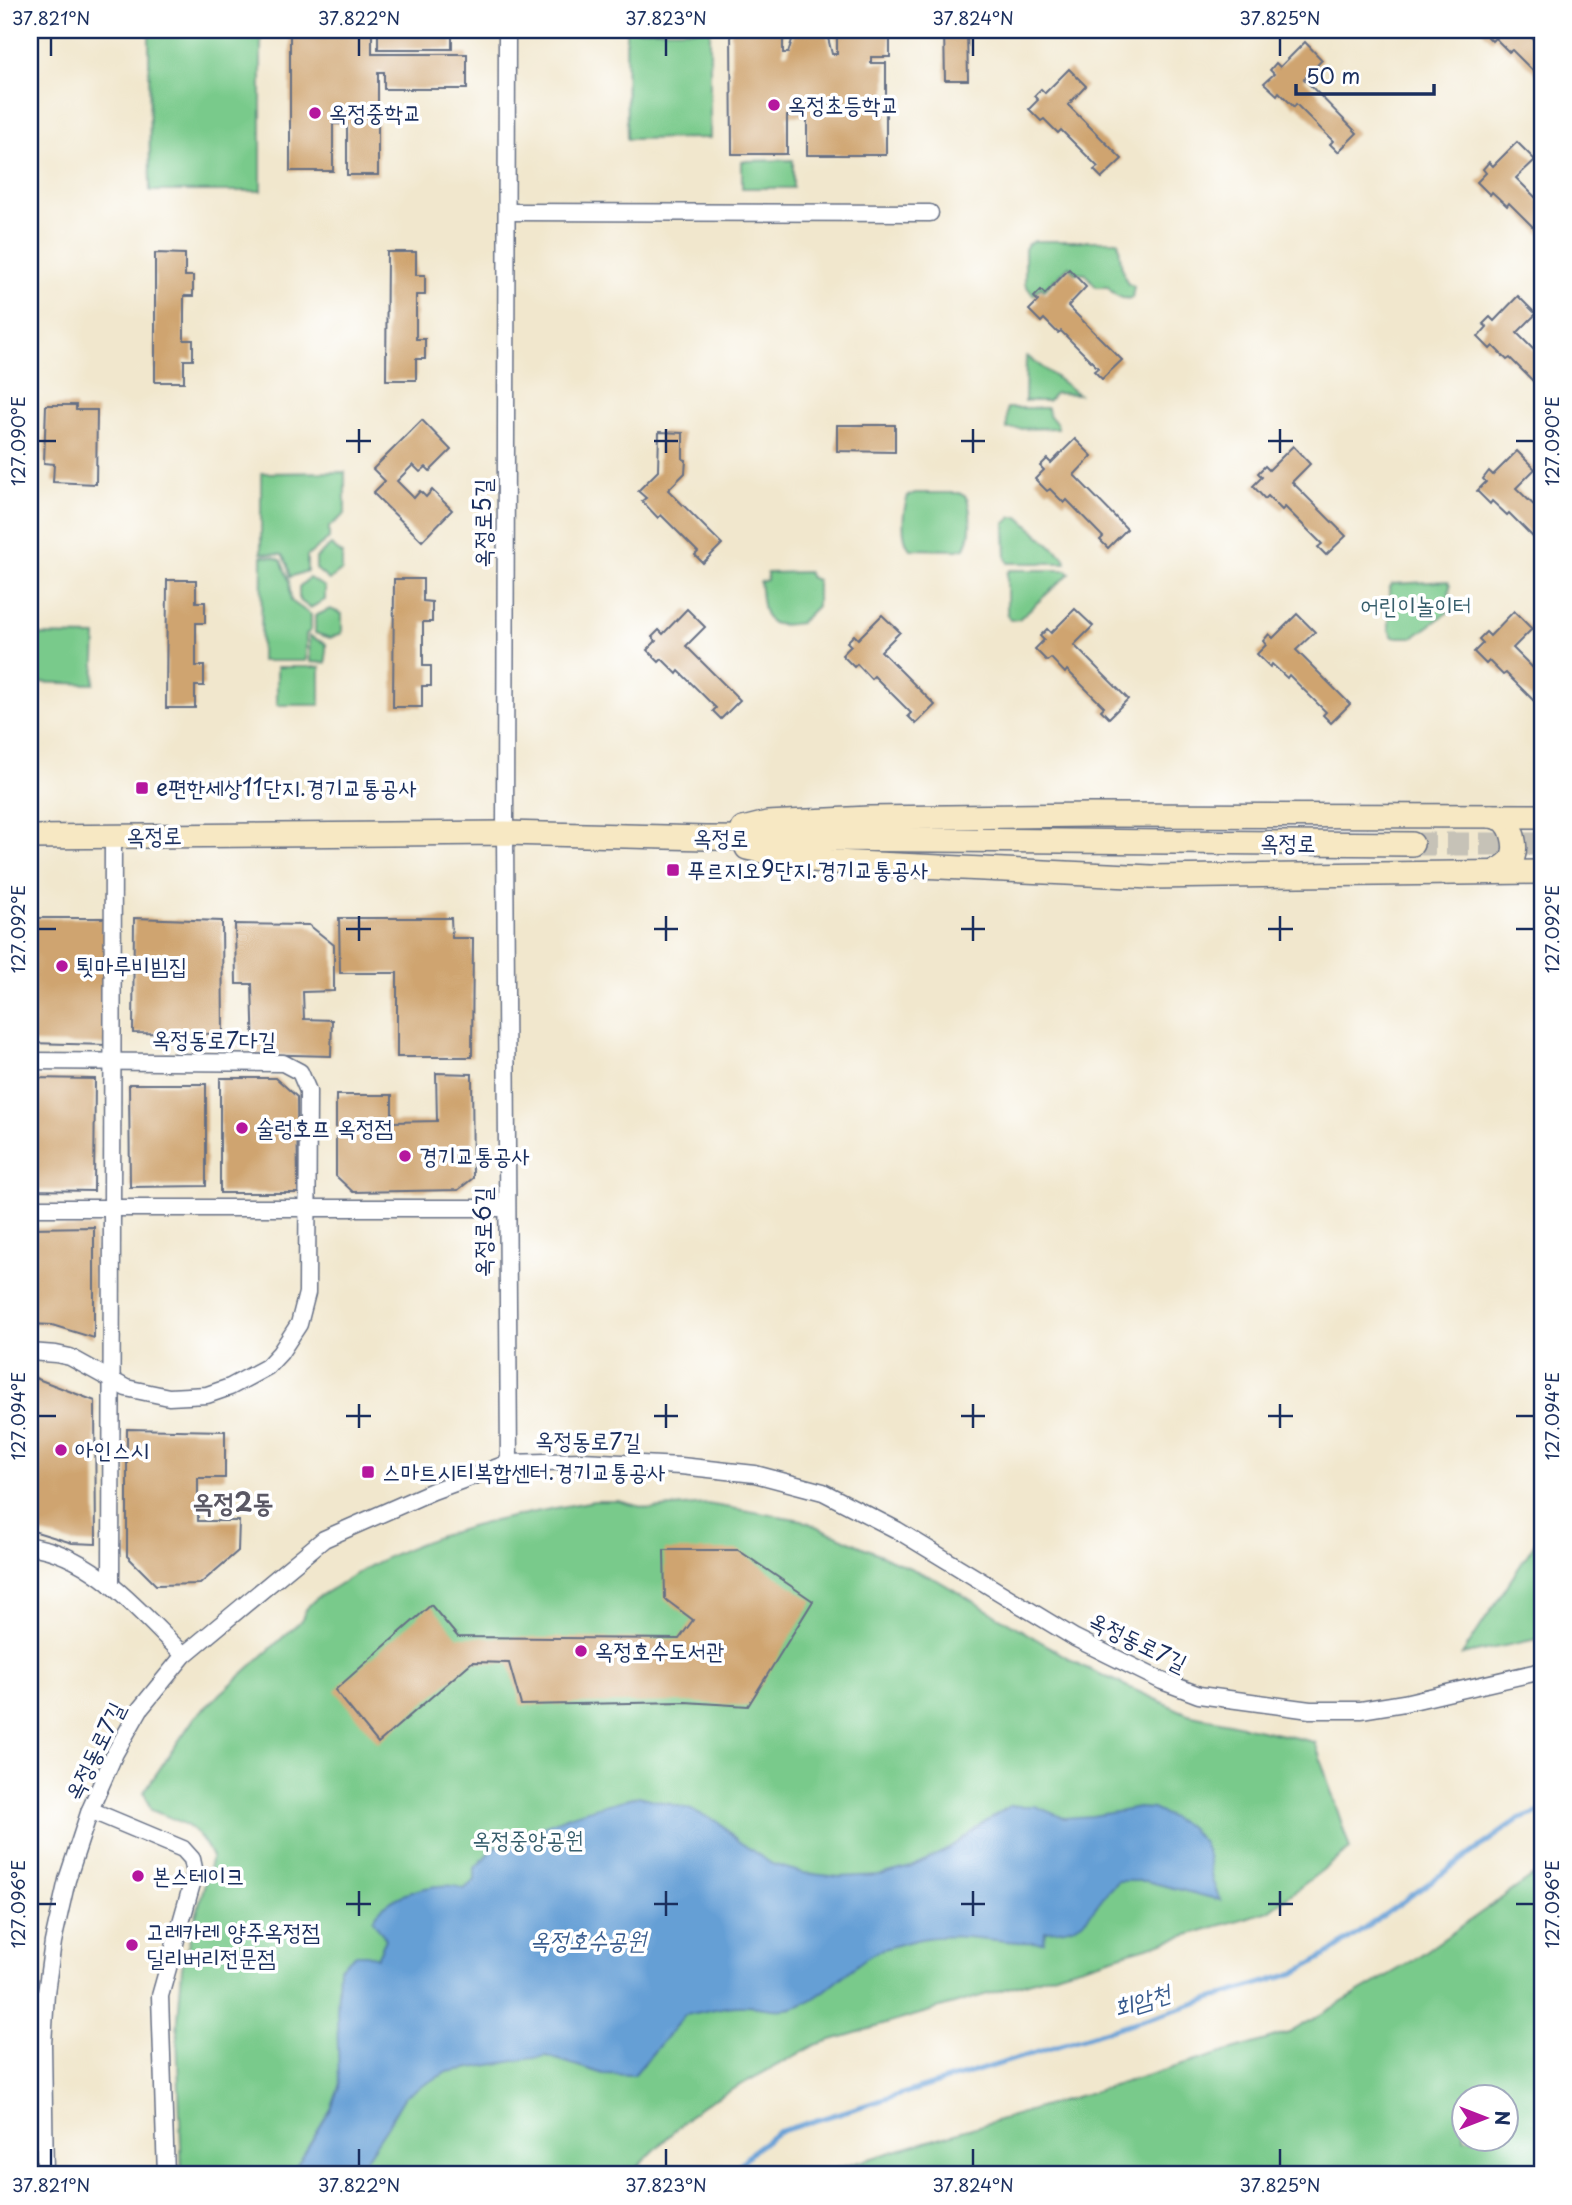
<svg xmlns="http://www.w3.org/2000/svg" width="1572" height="2205" font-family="'Playpen Sans','Poor Story',sans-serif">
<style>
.green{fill:#79ca8b;stroke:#4a7c74;stroke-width:2;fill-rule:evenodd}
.water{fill:#659fd5;stroke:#40679a;stroke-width:2}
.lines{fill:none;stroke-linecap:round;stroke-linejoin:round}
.stream{stroke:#659fd5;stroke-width:5}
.building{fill:#cfa470}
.secondary-tunnel{stroke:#c6c2b7;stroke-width:23;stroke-dasharray:23 11;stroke-linecap:butt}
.street-casing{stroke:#666f85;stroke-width:19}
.secondary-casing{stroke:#666f85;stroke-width:26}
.street{stroke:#fff;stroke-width:16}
.secondary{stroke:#f7e8c3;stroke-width:23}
.ticks{fill:none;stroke:#1b2f5e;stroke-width:2.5}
.poi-dot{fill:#b5179e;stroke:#fff;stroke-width:2.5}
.labels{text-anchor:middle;stroke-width:7;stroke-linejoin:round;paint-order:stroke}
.poi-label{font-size:23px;fill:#1b2f5e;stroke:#fff;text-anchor:start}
.street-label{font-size:23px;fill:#1b2f5e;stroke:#fff}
.park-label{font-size:23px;fill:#375e6c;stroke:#fff}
.water-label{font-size:24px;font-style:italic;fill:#395c8e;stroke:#fff}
.quarter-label{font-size:26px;font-weight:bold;fill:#5a5864;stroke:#fff}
.neatline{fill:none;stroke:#1b2f5e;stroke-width:2.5}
.ticks-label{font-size:18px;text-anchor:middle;fill:#1b2f5e}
</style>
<rect width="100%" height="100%" fill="#fff"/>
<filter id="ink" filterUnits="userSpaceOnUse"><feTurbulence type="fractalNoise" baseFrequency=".0143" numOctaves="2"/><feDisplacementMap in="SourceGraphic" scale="14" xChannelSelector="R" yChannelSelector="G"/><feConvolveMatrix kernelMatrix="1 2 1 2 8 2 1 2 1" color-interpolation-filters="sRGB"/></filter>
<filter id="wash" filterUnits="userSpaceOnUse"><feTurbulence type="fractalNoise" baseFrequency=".00686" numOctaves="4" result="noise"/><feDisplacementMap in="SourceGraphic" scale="28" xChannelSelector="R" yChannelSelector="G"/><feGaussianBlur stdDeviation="1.57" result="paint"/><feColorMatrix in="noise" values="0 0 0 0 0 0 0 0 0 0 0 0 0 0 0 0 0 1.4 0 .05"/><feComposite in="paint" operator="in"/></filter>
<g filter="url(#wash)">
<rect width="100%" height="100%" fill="#f1e7cd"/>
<!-- green -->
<g class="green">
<polygon points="149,30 261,30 261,191 150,191"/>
<polygon points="626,30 710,30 710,138 627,139"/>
<polygon points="793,160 793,188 742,188 742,161"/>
<path d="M1035,241H1118C1121,256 1120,271 1128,284L1134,286L1132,298C1122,300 1114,296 1108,287H1096L1086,274L1075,273L1069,266L1044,290L1041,287L1033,295L1025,284V249L1028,244Z"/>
<polygon points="1026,356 1027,356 1078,394 1055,393 1048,401 1025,401"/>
<polygon points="1007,408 1048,408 1049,416 1057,423 1058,428 1007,429"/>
<polygon points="345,472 345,514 329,527 329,539 307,556 307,571 290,577 288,565 282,555 261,553 261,473"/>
<path d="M915,493H959L966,497C972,509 972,535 965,548L957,550L910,549C900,537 903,510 908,496Z"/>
<polygon points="1012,517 1019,517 1065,558 1066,563 1008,563 1006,558 1005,524"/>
<polygon points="331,545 342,554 342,570 329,580 316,569 316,558"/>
<polygon points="262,556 273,557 281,560 289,581 291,601 311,615 311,630 306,634 306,661 261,661"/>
<polygon points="1010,570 1067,570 1070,573 1019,619 1010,620 1007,612 1007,573"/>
<path d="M808,572L809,577L817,580V606L800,623C792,624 783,626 776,624C761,622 762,593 760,582L767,580V573Z"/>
<polygon points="309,578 325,587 325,600 310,608 299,600 299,587"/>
<polygon points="1448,581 1450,585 1448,612 1414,637 1393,637 1389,630 1389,589 1392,584"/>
<polygon points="330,609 342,614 342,633 330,638 315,633 315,616"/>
<polygon points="30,635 96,636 94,684 30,682"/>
<polygon points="309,636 326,644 326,663 310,662"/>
<rect x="277" y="667" width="43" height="38"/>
<path d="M594,1501H618L650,1509L707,1504L802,1520L937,1580L1082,1666L1188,1714L1315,1742L1350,1849L1269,1911L815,2045L699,2107L638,2166L631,2175H182L177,2032L182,1968L212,1857C197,1824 183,1823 151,1810L144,1792L195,1717L302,1620C306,1602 320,1596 335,1587C413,1534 502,1517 594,1501Z"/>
<polygon points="1542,1532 1542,1638 1462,1655"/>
<path d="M1542,1870V2175H815L1289,2033L1409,1963ZM1464,2096H1506V2138H1464Z"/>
</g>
<!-- water -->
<path class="water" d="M639,1796L689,1809L719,1822L738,1841L772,1864L803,1873L840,1877L880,1875L911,1867L949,1849L982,1823L1010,1806H1035L1064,1818L1092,1816L1139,1808L1153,1809L1188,1826L1203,1843L1208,1855L1212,1880L1220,1900L1146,1881H1118C1087,1908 1096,1930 1045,1931L1044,1942C1001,1945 959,1930 916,1940C901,1944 884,1947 871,1955C846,1970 828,1993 801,2005C779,2014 765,2006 743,2006C725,2005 704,2012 685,2015L634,2075L603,2074L546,2056L447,2072L405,2096L387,2127L355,2175H291L331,2109L339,2086L337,2012L339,1968L356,1954H367L377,1958L386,1939L373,1920C383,1895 442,1878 464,1889L475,1880V1868L497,1845L506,1849C545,1819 592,1808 639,1796Z"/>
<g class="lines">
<!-- stream -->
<polyline class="stream" points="729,2175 755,2149 778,2132 1295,1973 1330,1953 1518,1820 1542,1811"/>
</g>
<g id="blocks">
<!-- building -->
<g class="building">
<polygon points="290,30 372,30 372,54 467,54 467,89 384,89 384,72 378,72 378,175 347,175 347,124 333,124 333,171 290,171"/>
<rect x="378" y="30" width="74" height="19"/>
<polygon points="731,30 783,30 783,53 788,53 795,30 826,30 832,54 837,54 837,30 890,30 890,57 871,57 871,63 886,63 886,155 807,155 807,116 787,116 787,154 732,154"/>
<polygon points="944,30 967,30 968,80 945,80"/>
<polygon points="1481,30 1524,30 1542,48 1542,80 1512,50 1509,52 1495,38 1492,41"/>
<polygon points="1305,42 1322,60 1304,79 1357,133 1338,152 1330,144 1333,141 1296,104 1294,107 1279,92 1277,95 1264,83 1274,74 1270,70 1276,63 1280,67"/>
<polygon points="1069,69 1086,86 1068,105 1122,159 1102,178 1094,170 1098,167 1061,130 1058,133 1044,119 1041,121 1029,109 1038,100 1034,96 1041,89 1045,93"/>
<polygon points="1517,142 1535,160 1516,178 1542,204 1542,236 1509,203 1507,206 1492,192 1490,195 1477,182 1486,173 1483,169 1489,162 1493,166"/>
<polygon points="387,252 416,252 416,275 425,275 425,295 416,295 416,339 425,339 425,359 416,359 416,380 386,380"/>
<polygon points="155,253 185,254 185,276 193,276 193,296 184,296 184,340 193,340 193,360 184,360 184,382 155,382"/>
<polygon points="1069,269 1086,287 1068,306 1122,360 1102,379 1094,371 1098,368 1061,331 1058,333 1044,319 1041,322 1029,310 1038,301 1034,297 1041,290 1045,294"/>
<polygon points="1518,296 1536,314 1517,333 1542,358 1542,390 1510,358 1507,360 1493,346 1490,349 1478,337 1487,327 1483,324 1490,317 1494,321"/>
<polygon points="46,405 76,405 76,410 97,410 96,484 53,482 54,464 44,463"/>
<polygon points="422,420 451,450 430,471 426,467 420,472 413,465 397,481 414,498 420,491 426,497 432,490 452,510 422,541 373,493 385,481 373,469"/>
<polygon points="837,425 895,425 895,452 837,451"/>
<polygon points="659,432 683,433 683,459 686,460 685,473 668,490 722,544 703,563 695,555 698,552 661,515 658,518 642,501 646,498 638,491 658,471"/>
<polygon points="1075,439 1092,456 1074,475 1127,529 1108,548 1100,540 1103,537 1067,500 1064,503 1050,489 1047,491 1035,479 1044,470 1040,466 1047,459 1051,463"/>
<polygon points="1293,446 1310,464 1292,482 1346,536 1326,555 1318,547 1322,544 1285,507 1282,510 1268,496 1265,499 1253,486 1262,477 1258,473 1265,466 1269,470"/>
<polygon points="1517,451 1535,469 1516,488 1542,513 1542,546 1509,513 1507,515 1492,501 1490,504 1477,491 1486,482 1483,479 1489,471 1493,475"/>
<polygon points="394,579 423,579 423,601 432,602 432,622 423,622 423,666 431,666 431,686 422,686 422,707 393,707"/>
<polygon points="167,580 196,580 196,602 205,602 205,623 196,623 196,666 204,666 204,686 195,686 195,708 166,708"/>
<polygon points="687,609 705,627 686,646 740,700 721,719 713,711 716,708 679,671 677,674 662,659 659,662 647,650 656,641 652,637 659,630 663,634"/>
<polygon points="1075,609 1093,626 1074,645 1128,699 1109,718 1101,710 1104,707 1067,670 1065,673 1051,658 1047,661 1035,649 1044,640 1040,636 1047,629 1051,633"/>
<polygon points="1514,611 1532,629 1513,648 1542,677 1542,709 1506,673 1503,675 1489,661 1486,664 1474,652 1483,643 1479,639 1486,632 1490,636"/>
<polygon points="1297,614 1315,632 1296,650 1350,704 1331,723 1323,715 1326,712 1289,675 1287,678 1272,664 1270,667 1257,654 1266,645 1263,641 1269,634 1273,638"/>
<polygon points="882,615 900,632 881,651 935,705 916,724 908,716 911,713 874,676 871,679 857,664 854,667 842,655 851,646 847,642 854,635 858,639"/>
<polygon points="30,918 106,918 108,1045 30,1043"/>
<polygon points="134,918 222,921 223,1034 133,1033"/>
<polygon points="339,918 451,918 452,938 473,938 472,1057 397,1057 397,973 340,973"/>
<polygon points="235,924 309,925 334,945 334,991 303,992 304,1019 332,1020 331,1056 254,1054 252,984 236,984"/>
<polygon points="436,1073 472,1074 473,1178 458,1190 353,1192 336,1176 336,1095 392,1095 392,1122 437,1121"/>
<polygon points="30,1078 95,1079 94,1191 30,1190"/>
<polygon points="220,1078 276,1078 297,1097 298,1193 220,1193"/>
<polygon points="129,1084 206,1084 206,1186 130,1187"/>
<polygon points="94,1227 94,1338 52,1325 30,1324 30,1228"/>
<polygon points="30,1376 95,1401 96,1544 72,1543 30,1530"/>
<polygon points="127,1429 225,1431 225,1478 198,1478 198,1521 239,1521 238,1551 200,1584 156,1585 127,1556"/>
<polygon points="664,1550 738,1550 813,1601 748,1706 685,1702 521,1705 509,1663 472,1662 378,1743 335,1690 431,1605 458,1637 679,1639 693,1620 665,1599"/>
</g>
</g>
</g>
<g filter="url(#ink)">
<use href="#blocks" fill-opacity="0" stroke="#666f85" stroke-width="2"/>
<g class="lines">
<!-- secondary-tunnel -->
<polyline class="secondary-tunnel" points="1412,844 1542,844"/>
<!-- street casing -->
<g class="street-casing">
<g id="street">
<polyline points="507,30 505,833 509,1463"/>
<polyline points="507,212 930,213"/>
<polyline points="30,1061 283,1063 300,1072 308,1091 307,1293 299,1324 280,1353 267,1367 230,1387 207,1395 169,1397 126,1388 70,1357 56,1354 30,1352"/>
<polyline points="30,1208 506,1208"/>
<path d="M30,1546C95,1555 140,1613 184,1655"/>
<polyline points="111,1585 113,837"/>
<polyline points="90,1810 183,1849 192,1859 195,1873 160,1996 166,2175"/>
<polyline points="45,2175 43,2045 46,1993 53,1942 67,1880 90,1810 115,1753 140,1709 184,1655 324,1539 433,1491 509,1463 582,1461 681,1466 755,1474 823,1492 897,1530 1075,1638 1162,1681 1199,1695 1310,1710 1361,1710 1404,1703 1542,1671"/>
</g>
</g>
<!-- secondary casing -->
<g class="secondary-casing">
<g id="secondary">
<path d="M1491,816C1492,816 1502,819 1502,819C1513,826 1517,846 1513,857C1510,864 1502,868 1495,872"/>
<polyline points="743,829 767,823 869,818 1091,815 1542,816"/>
<polyline points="30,837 505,833 706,838 1412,844"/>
<polyline points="747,848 794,858 834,862 1151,877 1542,872"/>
</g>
</g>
<!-- street -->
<use href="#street" class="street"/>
<!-- secondary -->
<use href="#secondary" class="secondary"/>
</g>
</g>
<!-- ticks -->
<path class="ticks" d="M51,38V56M359,38V56M666,38V56M973,38V56M1280,38V56M359,429V453M666,429V453M973,429V453M1280,429V453M38,441H56M346,441H371M654,441H678M961,441H985M1268,441H1293M1516,441H1534M359,916V941M666,916V941M973,916V941M1280,916V941M38,929H56M346,929H371M654,929H678M961,929H985M1268,929H1293M1516,929H1534M359,1404V1428M666,1404V1428M973,1404V1428M1280,1404V1428M38,1416H56M346,1416H371M654,1416H678M961,1416H985M1268,1416H1293M1516,1416H1534M359,1891V1916M666,1891V1916M973,1891V1916M1280,1891V1916M38,1904H56M346,1904H371M654,1904H678M961,1904H985M1268,1904H1293M1516,1904H1534M51,2149V2166M359,2149V2166M666,2149V2166M973,2149V2166M1280,2149V2166"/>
<!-- markers -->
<g class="poi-dot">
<circle cx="774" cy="105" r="7"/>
<circle cx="315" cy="113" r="7"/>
<rect x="135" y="781" width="14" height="14" rx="3.5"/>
<rect x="666" y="863" width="14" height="14" rx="3.5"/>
<circle cx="62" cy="966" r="7"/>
<circle cx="242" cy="1128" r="7"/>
<circle cx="405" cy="1156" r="7"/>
<circle cx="61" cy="1450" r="7"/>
<rect x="361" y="1465" width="14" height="14" rx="3.5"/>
<circle cx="581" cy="1651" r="7"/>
<circle cx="138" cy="1876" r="7"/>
<circle cx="132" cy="1945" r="7"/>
</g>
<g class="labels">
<!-- poi labels -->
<g class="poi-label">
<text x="788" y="113">옥정초등학교</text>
<text x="329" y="121">옥정중학교</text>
<text x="156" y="796">e편한세상11단지.경기교통공사</text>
<text x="687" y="878">푸르지오9단지.경기교통공사</text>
<text x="76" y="974">툇마루비빔집</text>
<text x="256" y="1136">술렁호프 옥정점</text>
<text x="419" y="1164">경기교통공사</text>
<text x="75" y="1458">아인스시</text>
<text x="382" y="1480">스마트시티복합센터.경기교통공사</text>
<text x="595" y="1659">옥정호수도서관</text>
<text x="152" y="1884">본스테이크</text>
<text x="146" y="1940">고레카레 양주옥정점<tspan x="146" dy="26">딜리버리전문점</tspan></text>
</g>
<!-- street labels -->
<g class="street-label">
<text transform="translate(483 523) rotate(-90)" y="8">옥정로5길</text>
<text transform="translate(154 836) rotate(-1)" y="8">옥정로</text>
<text transform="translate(721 838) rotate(1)" y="8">옥정로</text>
<text transform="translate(1288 843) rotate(1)" y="8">옥정로</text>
<text transform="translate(214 1040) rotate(1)" y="8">옥정동로7다길</text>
<text transform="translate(483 1232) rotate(-90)" y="8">옥정로6길</text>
<text transform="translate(588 1441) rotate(1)" y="8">옥정동로7길</text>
<text transform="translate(1138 1642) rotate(26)" y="8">옥정동로7길</text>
<text transform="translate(95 1751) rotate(-64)" y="8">옥정동로7길</text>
</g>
<!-- park labels -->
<g class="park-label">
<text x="1416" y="614">어린이놀이터</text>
<text x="528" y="1848">옥정중앙공원</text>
</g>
<!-- water labels -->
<g class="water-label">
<text x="588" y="1949">옥정호수공원</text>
<text transform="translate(1142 2001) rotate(-17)" y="8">회암천</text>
</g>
<!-- quarter labels -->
<g class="quarter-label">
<text x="233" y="1512">옥정2동</text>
</g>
</g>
<!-- margin -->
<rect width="1572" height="2205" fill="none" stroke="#fff" stroke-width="77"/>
<!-- north arrow -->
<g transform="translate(1485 2118) rotate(90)"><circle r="33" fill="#ffffff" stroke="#a4acbf" stroke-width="2"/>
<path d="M0-5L12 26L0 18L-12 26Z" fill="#b5179e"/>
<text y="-10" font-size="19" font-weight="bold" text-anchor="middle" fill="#1b2f5e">N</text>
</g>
<!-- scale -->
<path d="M1296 84v10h138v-10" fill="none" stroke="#1b2f5e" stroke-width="3.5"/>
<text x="1306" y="84" font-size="21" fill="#1b2f5e" stroke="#ffffff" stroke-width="5" paint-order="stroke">50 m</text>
<rect x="38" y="38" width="1496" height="2128" class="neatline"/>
<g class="ticks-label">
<text x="51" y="25">37.821°N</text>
<text x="359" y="25">37.822°N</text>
<text x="666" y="25">37.823°N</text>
<text x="973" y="25">37.824°N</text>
<text x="1280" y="25">37.825°N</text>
<text transform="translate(1553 441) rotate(-90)" y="6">127.090°E</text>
<text transform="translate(19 441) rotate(-90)" y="6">127.090°E</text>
<text transform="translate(1553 929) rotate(-90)" y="6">127.092°E</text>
<text transform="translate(19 929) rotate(-90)" y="6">127.092°E</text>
<text transform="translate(1553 1416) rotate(-90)" y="6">127.094°E</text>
<text transform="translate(19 1416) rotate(-90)" y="6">127.094°E</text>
<text transform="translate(1553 1904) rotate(-90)" y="6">127.096°E</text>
<text transform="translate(19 1904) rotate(-90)" y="6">127.096°E</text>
<text x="51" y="2192">37.821°N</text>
<text x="359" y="2192">37.822°N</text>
<text x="666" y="2192">37.823°N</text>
<text x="973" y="2192">37.824°N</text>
<text x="1280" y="2192">37.825°N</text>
</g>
</svg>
